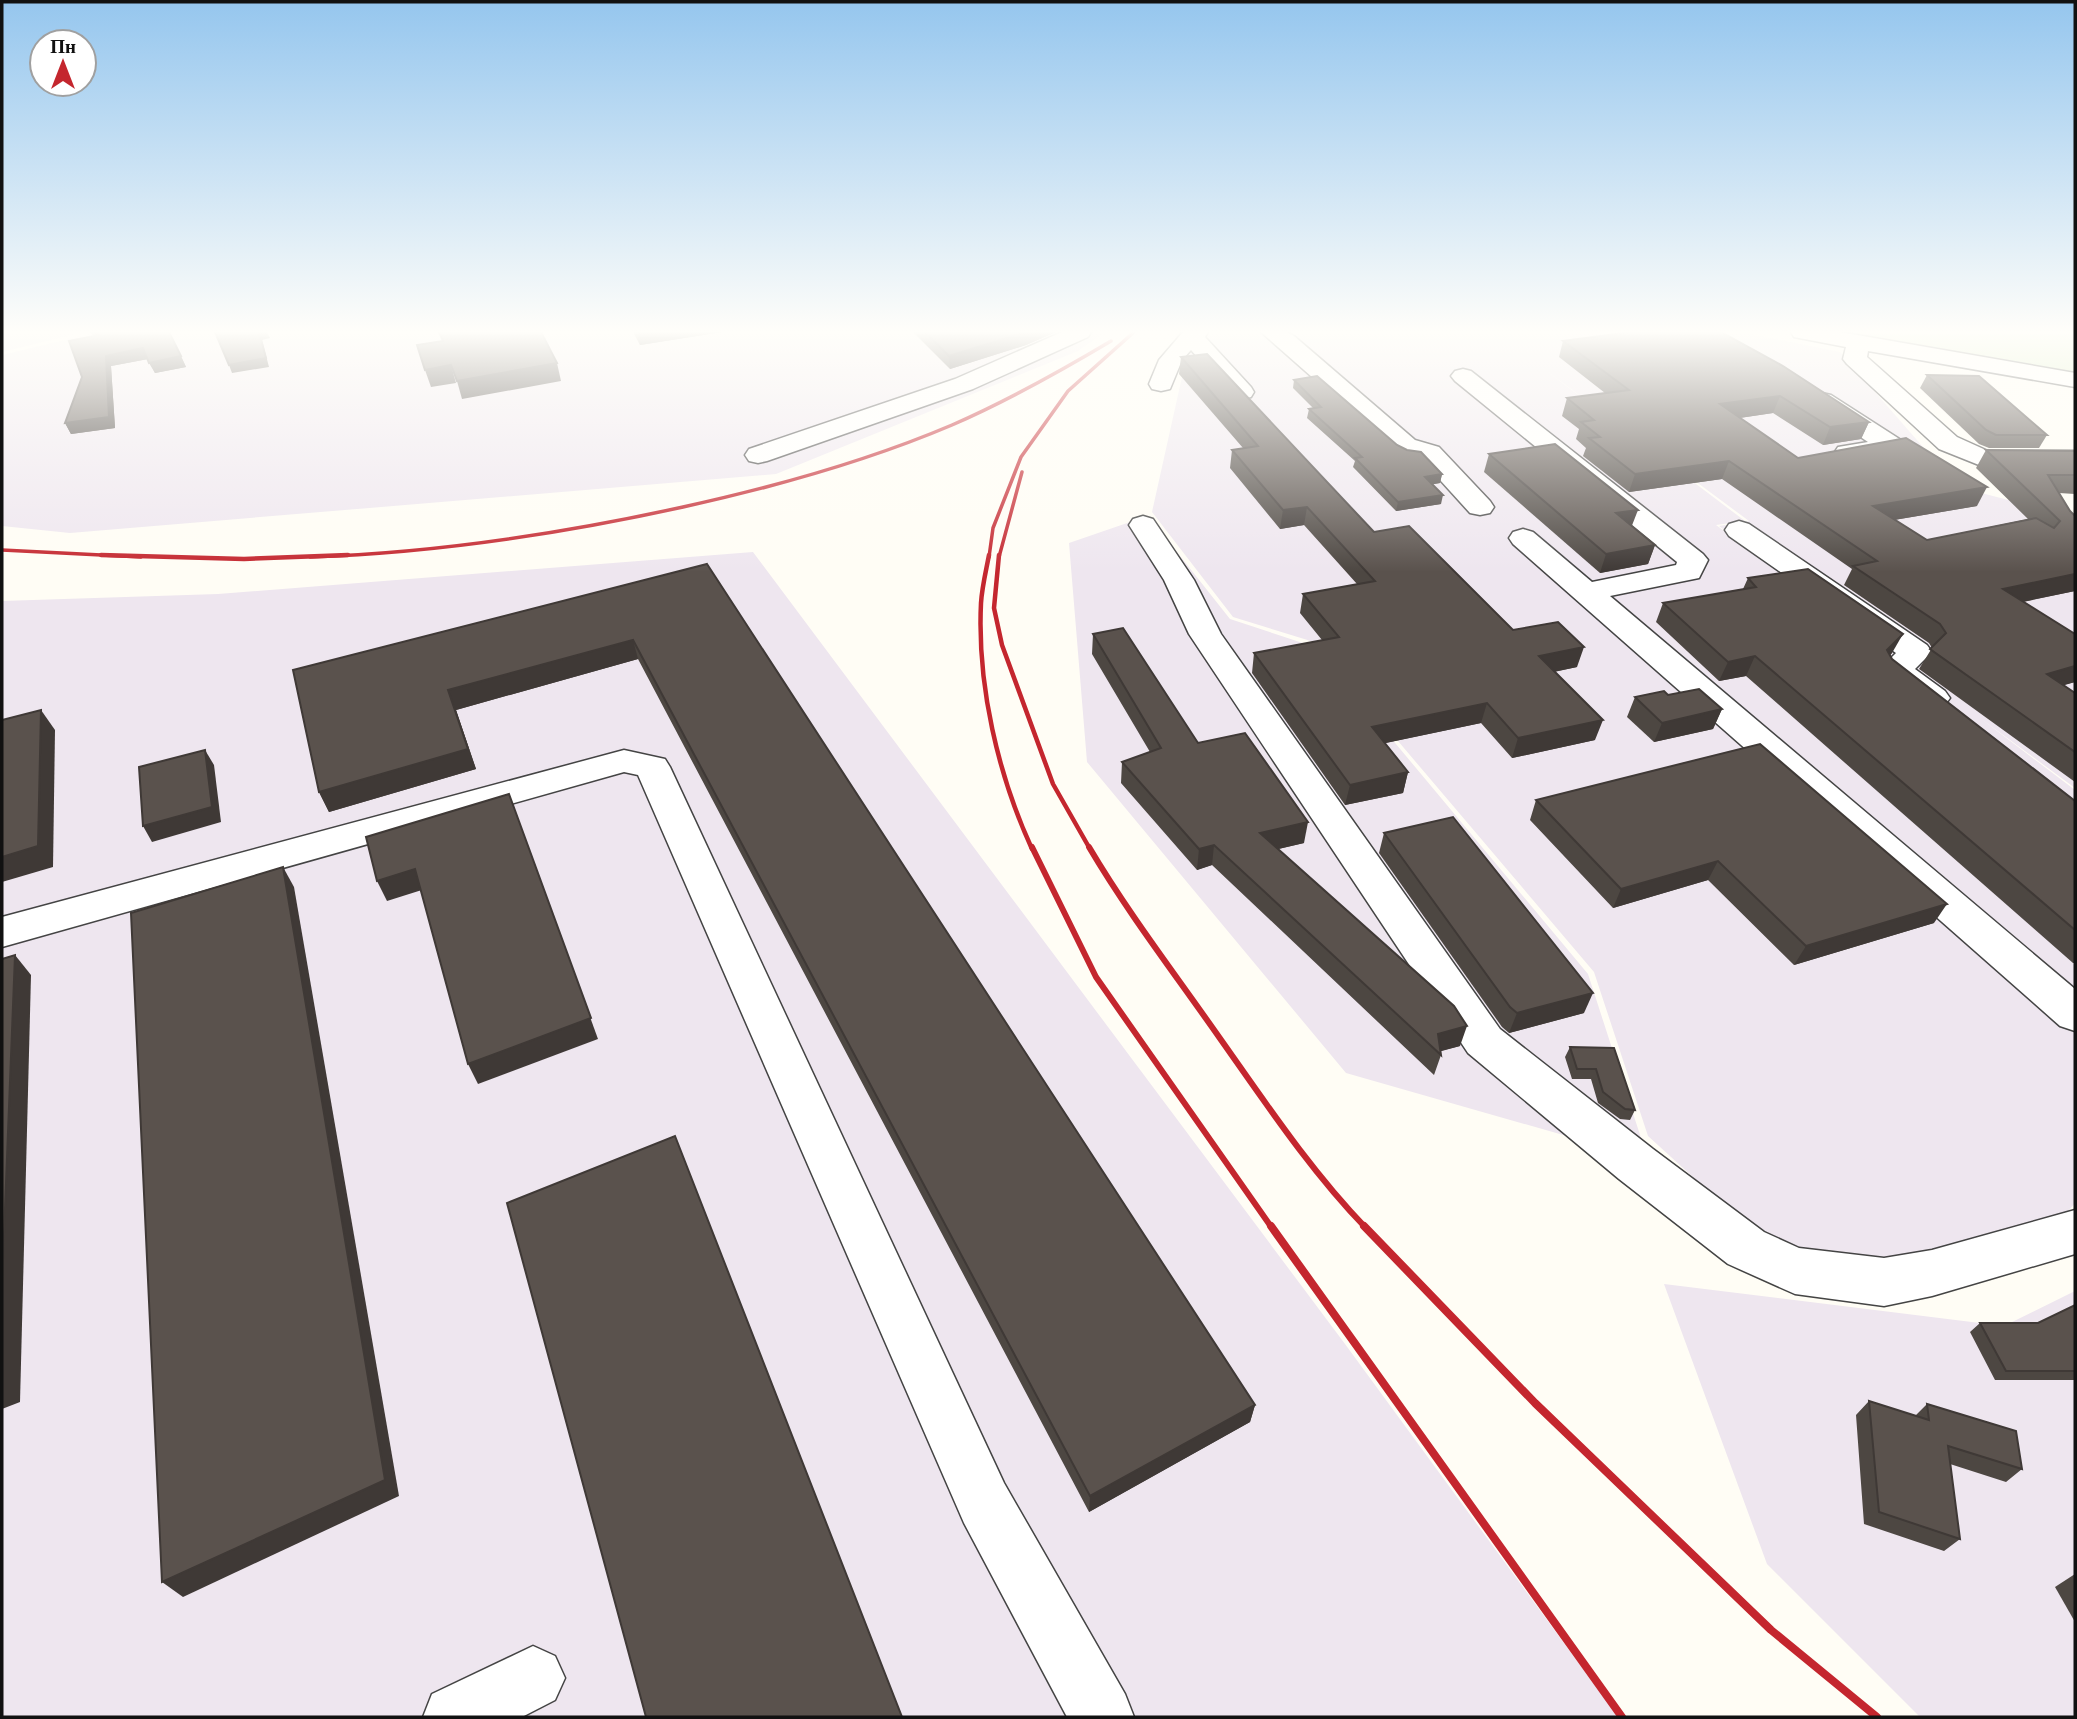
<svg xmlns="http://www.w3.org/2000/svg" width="2077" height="1719" font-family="'Libre Baskerville',serif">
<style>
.industrial{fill:#eee6ef;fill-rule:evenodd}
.green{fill:#d5ebbd}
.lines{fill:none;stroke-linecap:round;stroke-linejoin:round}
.minor-casing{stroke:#444;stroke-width:3}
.minor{fill:#fff;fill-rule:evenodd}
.rail-far3{stroke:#c4262e;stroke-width:3.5}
.rail-far2{stroke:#c4262e;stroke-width:4.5}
.rail-far1{stroke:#c4262e;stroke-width:6}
.rail{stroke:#c4262e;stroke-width:8}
.wall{fill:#4d4742}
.shaded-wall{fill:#3f3936}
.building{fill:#5a524d;stroke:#3f3936;stroke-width:2}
</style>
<rect width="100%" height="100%" fill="#fffdf5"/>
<!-- industrial -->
<g class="industrial">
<polygon points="2,332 84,332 2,352"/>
<polygon points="98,332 1105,332 1078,351 776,474 70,533 2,526 2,355"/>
<path d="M1214,332H1740L1840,352L1958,487L2024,504L2075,537V788L1980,718L2075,790V1203L2064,1216L1926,1270L1787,1263L1648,1136L1594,972L1314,642L1233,617L1152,512L1188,350ZM1540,366L1749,521L1719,526L1772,566L1716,525L1745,521Z"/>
<polygon points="1133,521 1154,523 1230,619 1315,647 1588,974 1641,1138 1612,1149 1346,1073 1087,762 1069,543"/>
<polygon points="753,552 1345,1344 1618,1717 2,1717 2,601 218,594"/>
<polygon points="1664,1284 2004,1326 2075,1291 2075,1717 1920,1717 1767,1564"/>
</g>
<!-- green -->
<polygon class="green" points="1848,333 2075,334 2075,376 1859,337"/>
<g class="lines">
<!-- minor casing -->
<g class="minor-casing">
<g id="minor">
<polygon points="1062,332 1091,332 1088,337 973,389 767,461 758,463 749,461 745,455 749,449 955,379"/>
<polygon points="1183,332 1208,332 1205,337 1251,387 1254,392 1251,397 1242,399 1233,397 1191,350 1182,360 1170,389 1161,391 1152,389 1149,384 1159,360"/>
<polygon points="1261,332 1287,332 1294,336 1415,440 1439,447 1490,501 1494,507 1490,513 1480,515 1470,513 1421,459 1397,452"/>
<polygon points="1791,332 1840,332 2075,373 2075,387 1868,351 1867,357 1957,437 1988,451 2075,451 2075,467 1984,467 1939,449 1847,364 1843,359 1846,347 1794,337"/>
<polygon points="1463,369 1471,371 1703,554 1708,560 1699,578 1610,596 2075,989 2075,1031 2060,1026 1513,544 1509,538 1513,532 1523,529 1533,532 1592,582 1676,565 1677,562 1455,381 1451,376 1455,371"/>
<polygon points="1822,393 1831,395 1901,440 1905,446 1901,452 1847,461 1838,459 1834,453 1838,447 1868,442 1813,405 1810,400 1813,395"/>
<polygon points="1143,516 1153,519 1194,580 1221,634 1500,1029 1653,1149 1764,1232 1799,1248 1884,1258 1932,1250 2075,1210 2075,1254 1932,1296 1884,1306 1795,1294 1728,1264 1619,1179 1468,1053 1189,634 1164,580 1129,525 1133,519"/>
<path d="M1739,521L1749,524L1927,645L1932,652L1915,669L1945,691L1950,698L1945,705C1921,711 1892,689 1879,670L1896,653L1729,536L1725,530L1729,524Z"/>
<polygon points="624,750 665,759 670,767 1004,1483 1125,1694 1134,1717 1067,1717 964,1523 638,775 624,772 2,947 2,917"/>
<polygon points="533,1646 555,1656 565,1678 555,1700 522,1717 423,1717 432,1694"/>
</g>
</g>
<!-- minor -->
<use href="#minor" class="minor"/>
<!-- rail-far3 -->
<g class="rail-far3">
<polyline points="2,550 141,557"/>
<path d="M310,557C435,553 560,534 683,507C774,487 865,462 952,425C1007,401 1059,372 1111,341"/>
<polyline points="989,557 993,528 1021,457 1068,391 1134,332"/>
<polyline points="999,557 1022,472"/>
</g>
<!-- rail-far2 -->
<g class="rail-far2">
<polyline points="101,555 244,559 348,555"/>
<path d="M989,555C986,571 982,587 981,603C977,685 998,775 1032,849"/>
<polyline points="999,555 994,608 1002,645 1053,784 1090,849"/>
</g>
<!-- rail-far1 -->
<g class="rail-far1">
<polyline points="1032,847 1096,977 1272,1228"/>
<path d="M1089,847C1128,913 1175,974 1219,1037C1265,1102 1310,1170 1366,1228"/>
</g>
<!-- rail -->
<g class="rail">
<polyline points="1271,1226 1622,1717"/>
<polyline points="1364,1226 1535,1403 1771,1630 1877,1717"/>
</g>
</g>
<!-- wall -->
<g class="wall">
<polygon points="89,332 169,332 186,367 155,373 148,359 111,366 115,428 71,434 65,423 82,377 94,336"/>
<polygon points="633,332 722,332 640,345"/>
<polygon points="913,332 1056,332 1026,345 950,369"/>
<polygon points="1631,332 1869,422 1861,439 1823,445 1773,413 1739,418 1798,458 1977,506 1894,520 1927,540 2028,519 1976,468 1986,450 2075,451 2075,494 2059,493 2075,591 2023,602 2075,634 2075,682 2063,685 2075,693 2075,782 1919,669 1932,648 1929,643 1844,585 1852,569 1722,479 1629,492 1583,456 1586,448 1576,439 1579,429 1562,416 1567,398 1605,393 1559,357 1563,341"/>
<polygon points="1181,357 1374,532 1513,630 1577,667 1554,672 1595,740 1512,758 1481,723 1385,743 1408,772 1403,793 1345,805 1252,673 1254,653 1322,640 1300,613 1303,594 1357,584 1304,525 1280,529 1230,468 1232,450 1243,448 1179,374"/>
<polygon points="1927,375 2047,435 2039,448 1989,448 1979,444 1920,388"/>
<polygon points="1294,380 1442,474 1440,483 1433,484 1441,504 1396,511 1353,467 1355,461 1307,418 1309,409 1313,408 1293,388"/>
<polygon points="1489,454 1632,527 1655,545 1648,564 1600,573 1484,472"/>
<polygon points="707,564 1255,1405 1250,1422 1089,1512 638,659 456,710 476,769 329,812 319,792 293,670"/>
<polygon points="1748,578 1892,653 1890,655 1892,659 2075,801 2075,963 2073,963 1746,676 1719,681 1656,622 1663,603 1743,589"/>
<polygon points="1093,634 1198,743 1304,843 1278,849 1460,1046 1440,1051 1441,1055 1434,1075 1212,865 1197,870 1121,783 1122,762 1150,752 1092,654"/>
<polygon points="1668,695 1722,709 1713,729 1654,742 1627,717 1635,697"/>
<polygon points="1536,800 1934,923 1794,965 1708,880 1613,908 1530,820"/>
<polygon points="1384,833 1584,1013 1509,1033 1502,1027 1379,853"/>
<polygon points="1570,1047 1614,1048 1635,1110 1630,1120 1620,1119 1598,1103 1591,1079 1572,1079 1565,1057"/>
<polygon points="2075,1305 2075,1380 1995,1380 1970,1332 1980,1323 2038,1323"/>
<polygon points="1869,1401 1915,1416 1927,1404 2022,1469 2006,1482 1950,1464 1960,1539 1944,1551 1864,1524 1856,1415"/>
<polygon points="2075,1574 2075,1622 2055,1587"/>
</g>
<!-- shaded-wall -->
<g class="shaded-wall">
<polygon points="259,332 267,332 270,338 262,340 269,367 232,373 229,365"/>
<polygon points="637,332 722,332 640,345"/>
<polygon points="1026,332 1056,332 1026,345 950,369 949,356"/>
<polygon points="143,348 148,359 111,366 115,428 71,434 65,423 106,356"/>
<polygon points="181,356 186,367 155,373 149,363"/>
<polygon points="557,363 561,381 462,399 457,381"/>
<polygon points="451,365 456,383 431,387 425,370"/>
<polygon points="1780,396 1773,413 1713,422 1720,404"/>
<polygon points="1869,422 1861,439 1823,445 1830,427"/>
<polygon points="1729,461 1722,479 1629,492 1635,474"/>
<polygon points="1442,474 1440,483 1423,486 1425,477"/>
<polygon points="1987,487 1977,506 1864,525 1873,506"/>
<polygon points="1443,495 1441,504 1396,511 1398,502"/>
<polygon points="1307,507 1304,525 1280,529 1283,510"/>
<polygon points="1638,510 1631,528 1616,513"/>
<polygon points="1655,545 1648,564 1600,573 1606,554"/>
<polygon points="2075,574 2075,591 1992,608 2003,589"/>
<polygon points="1903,634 1892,653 1876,670 1887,650"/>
<polygon points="633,640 638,659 456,710 476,769 329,812 319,792 448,690"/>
<polygon points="1584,647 1577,667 1533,676 1539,656"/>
<polygon points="1755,656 1746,676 1719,681 1728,662"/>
<polygon points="2075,666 2075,682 2034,694 2047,674"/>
<polygon points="1487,703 1481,723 1367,747 1372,727"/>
<polygon points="1722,709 1713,729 1654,742 1662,723"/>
<polygon points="41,710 55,730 53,867 2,882 2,857"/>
<polygon points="1603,720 1595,740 1512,758 1518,738"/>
<polygon points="205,750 214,765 221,822 152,842 143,826"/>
<polygon points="1408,772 1403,793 1345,805 1350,785"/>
<polygon points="509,794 598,1039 478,1084 468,1064"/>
<polygon points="1308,822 1304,843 1257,854 1260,833"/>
<polygon points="1214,845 1212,865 1197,870 1199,849"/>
<polygon points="1718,861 1708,880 1613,908 1621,889"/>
<polygon points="283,867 294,887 399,1496 183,1597 162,1582"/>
<polygon points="415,869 425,889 387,901 377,881"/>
<polygon points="1947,904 1934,923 1794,965 1806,946"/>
<polygon points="15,955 31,975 20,1402 2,1409 2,1285"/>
<polygon points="1593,993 1584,1013 1509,1033 1517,1013"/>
<polygon points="1467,1026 1460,1046 1438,1052 1438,1034"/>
<polygon points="1255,1405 1250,1422 1089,1512 1090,1496"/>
</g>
<!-- building -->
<g class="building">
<polygon points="96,332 169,332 181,356 149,363 143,348 106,356 109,417 65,423 82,377 69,341 99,335"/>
<polygon points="215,332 259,332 266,358 229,365"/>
<polygon points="439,332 541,332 557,363 457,381 451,365 425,370 417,345 443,341"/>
<polygon points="925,332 1026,332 949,356"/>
<polygon points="1631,332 1721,332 1783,366 1869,422 1830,427 1780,396 1720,404 1798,458 1906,438 1987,487 1873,506 1927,540 2036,518 2054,528 2060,521 1986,450 2075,451 2075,475 2048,475 2070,511 2075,516 2075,574 2003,589 2075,634 2075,666 2047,674 2075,693 2075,752 1930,649 1946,633 1940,624 1853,566 1877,561 1729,461 1635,474 1589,438 1600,437 1581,422 1594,420 1567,398 1629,390 1563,341"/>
<polygon points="1207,354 1374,532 1409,526 1513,630 1558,622 1584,647 1539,656 1603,720 1518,738 1487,703 1372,727 1408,772 1350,785 1254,653 1339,637 1303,594 1375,581 1307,507 1283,510 1232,450 1258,446 1181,357"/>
<polygon points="1927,375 1979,376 2047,435 1996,435 1986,430"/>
<polygon points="1317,376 1397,445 1407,450 1421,452 1442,474 1425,477 1443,495 1398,502 1355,458 1362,457 1309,409 1321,407 1294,380"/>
<polygon points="1555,444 1638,510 1616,513 1655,545 1606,554 1489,454"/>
<polygon points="707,564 1255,1405 1090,1496 633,640 448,690 468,749 319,792 293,670"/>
<polygon points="1808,569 1903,634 1887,650 1892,659 2075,801 2075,930 1755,656 1728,662 1663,603 1756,587 1748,578"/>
<polygon points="1123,628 1198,743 1245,733 1308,822 1260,833 1454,1006 1467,1026 1438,1034 1441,1055 1214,845 1199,849 1122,762 1161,748 1093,634"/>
<polygon points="1699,689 1722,709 1662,723 1635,697 1664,691 1668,695"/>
<polygon points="41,710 38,846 2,857 2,720"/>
<polygon points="1760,744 1947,904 1806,946 1718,861 1621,889 1536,800"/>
<polygon points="205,750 212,807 143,826 139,767"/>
<polygon points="509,794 591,1018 468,1064 415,869 377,881 366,837"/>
<polygon points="1453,817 1593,993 1517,1013 1510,1007 1384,833"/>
<polygon points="283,867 385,1480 162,1582 131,913"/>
<polygon points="15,955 2,1285 2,959"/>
<polygon points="1570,1047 1614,1048 1635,1110 1625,1109 1603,1092 1596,1069 1577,1069"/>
<polygon points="675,1136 902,1717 646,1717 507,1203"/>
<polygon points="2075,1305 2075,1371 2006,1371 1980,1323 2038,1323"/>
<polygon points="1869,1401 1929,1420 1927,1404 2016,1431 2022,1469 1948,1446 1960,1539 1879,1512"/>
</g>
<!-- sky -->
<linearGradient id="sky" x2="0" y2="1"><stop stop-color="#95c6ee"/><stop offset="0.58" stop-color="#fffefa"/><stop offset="1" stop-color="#fffefa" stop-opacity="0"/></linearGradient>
<rect width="2077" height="572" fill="url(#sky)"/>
<!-- border -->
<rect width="2077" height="1719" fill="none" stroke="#111111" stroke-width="7"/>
<!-- north arrow -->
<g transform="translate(63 63)"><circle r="33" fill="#ffffff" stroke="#a0a0a0" stroke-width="2"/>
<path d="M0-5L12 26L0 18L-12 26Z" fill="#c4262e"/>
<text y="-10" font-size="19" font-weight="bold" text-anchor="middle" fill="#111111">Пн</text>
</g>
</svg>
